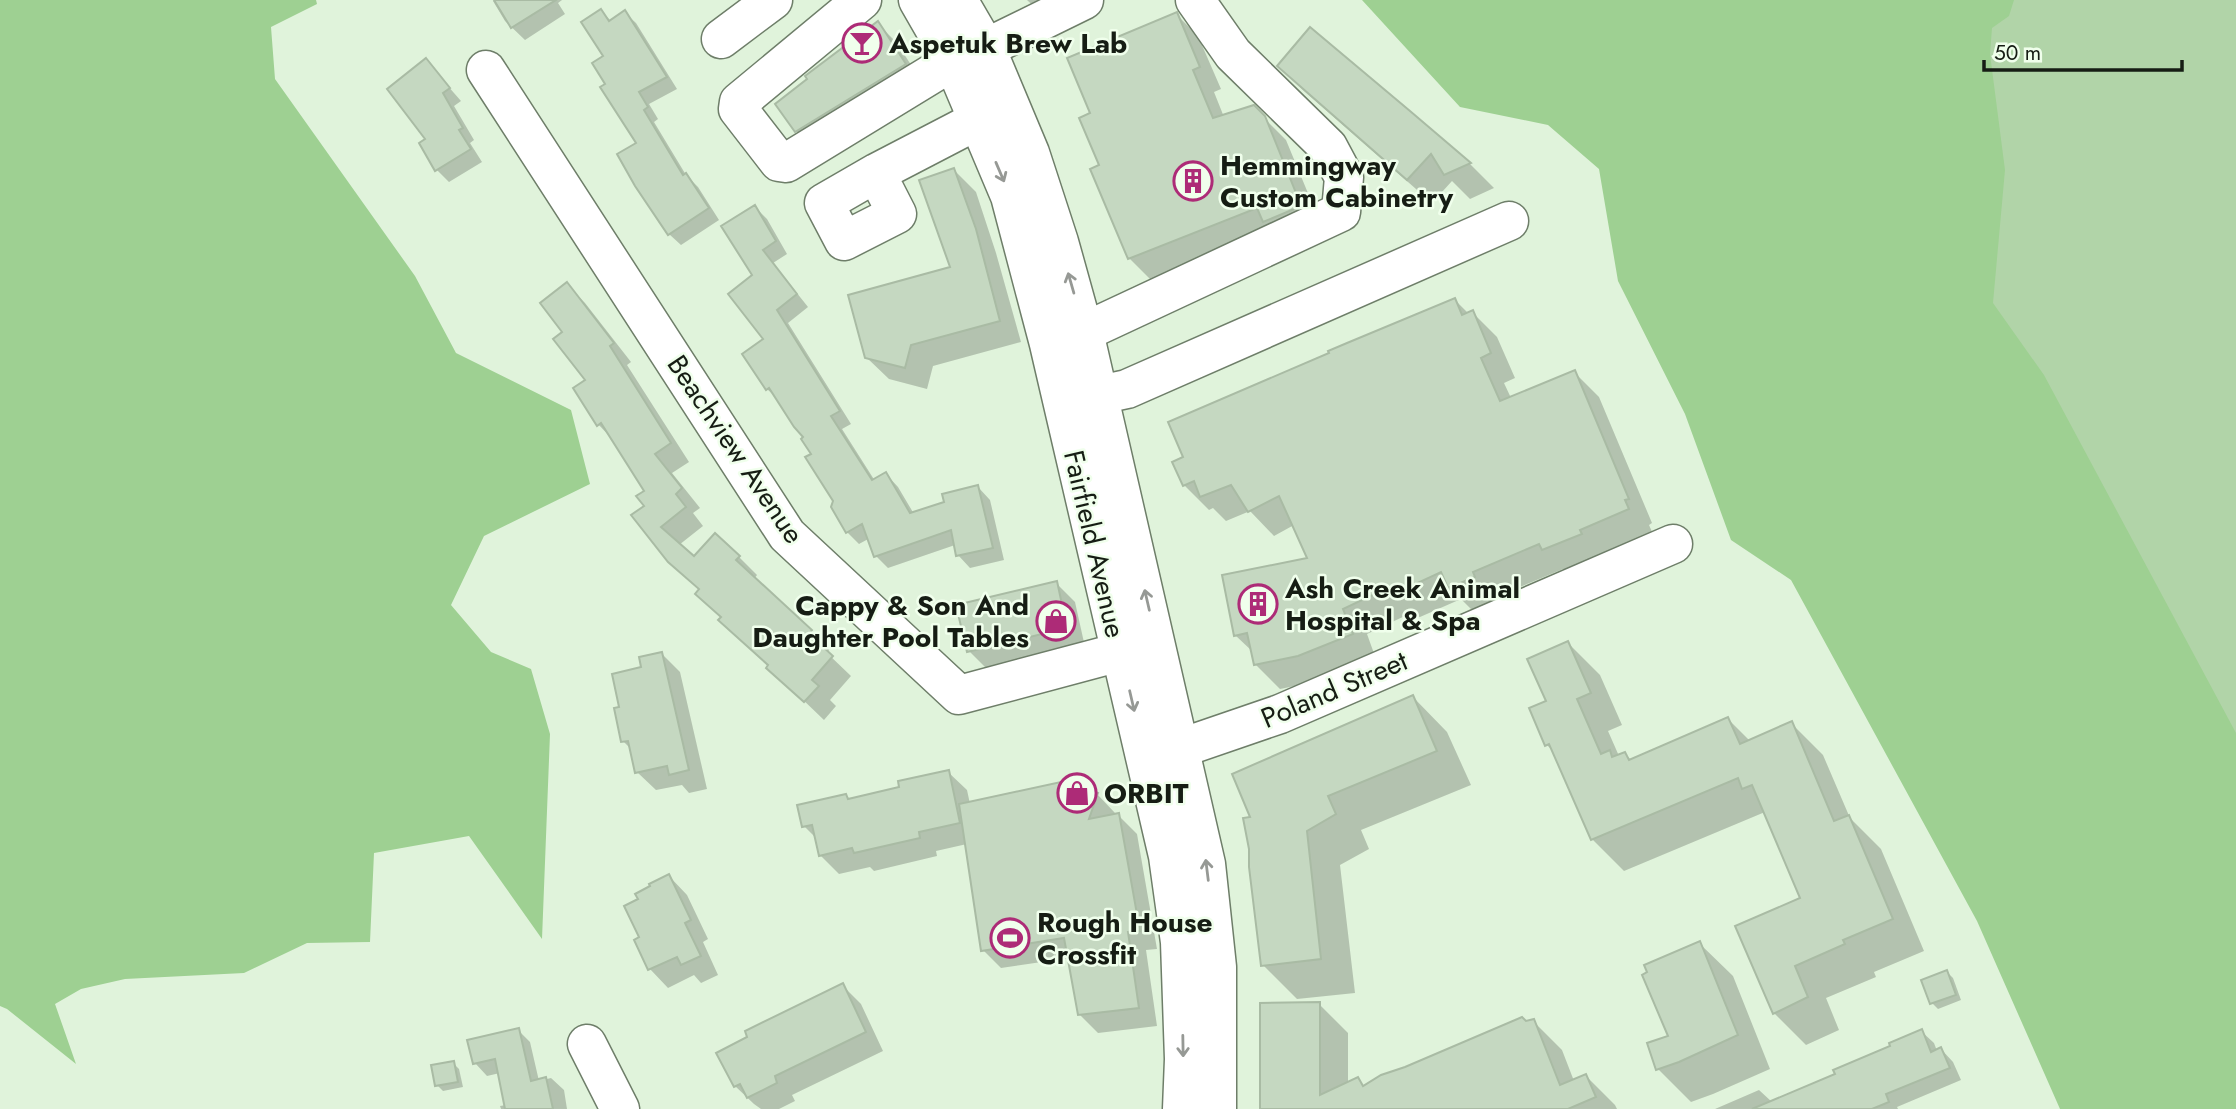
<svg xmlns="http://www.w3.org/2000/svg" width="2236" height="1109" font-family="Jost,sans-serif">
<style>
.green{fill:#b1d4a8}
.water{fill:#9ed092}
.shadow{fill:#0003}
.building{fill:#c5d8c1;stroke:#a9bba4;stroke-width:2}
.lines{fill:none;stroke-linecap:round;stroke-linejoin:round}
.minor-casing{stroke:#6e7e69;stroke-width:41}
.major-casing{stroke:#6e7e69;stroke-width:41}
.minor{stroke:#fff;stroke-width:38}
.major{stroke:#fff;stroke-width:38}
.oneway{stroke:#969995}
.labels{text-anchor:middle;stroke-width:5;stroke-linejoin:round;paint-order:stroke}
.poi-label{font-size:28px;font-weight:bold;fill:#161d14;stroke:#f0ffec;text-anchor:start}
.street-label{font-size:28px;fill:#161d14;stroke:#f0ffec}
</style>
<rect width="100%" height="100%" fill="#e0f3db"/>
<!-- green -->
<polygon class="green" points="1929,0 2236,0 2236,1031 1943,353"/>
<!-- water -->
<g class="water">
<polygon points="0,0 316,0 317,4 271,27 275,79 415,276 456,353 571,410 590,484 484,536 451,605 491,652 531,669 550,734 542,939 469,836 374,853 370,942 307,943 244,973 125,979 81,989 55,1004 76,1064 7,1009 0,1006"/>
<polygon points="1362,0 2014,0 2009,16 1992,28 1990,54 2005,170 1993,303 2044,375 2236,733 2236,1109 2060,1109 1977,921 1791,580 1731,540 1685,414 1618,281 1599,169 1548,125 1460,107"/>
</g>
<!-- shadow -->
<g class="shadow">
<polygon points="562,0 558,3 565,14 525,40 505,21 493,1"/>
<polygon points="1027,0 1063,0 1040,12"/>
<polygon points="601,11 611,21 624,12 636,23 677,89 649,104 658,119 654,122 686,175 698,187 719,220 681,245 669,234 638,143 607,85"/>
<polygon points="1176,14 1198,36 1221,89 1214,92 1224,117 1253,107 1286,140 1317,215 1151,280 1129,258 1102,166 1092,114"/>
<polygon points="877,23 896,42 923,83 815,149 796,131"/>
<polygon points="1311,29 1470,164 1494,188 1470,199 1452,181 1432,203 1304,91 1279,66"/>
<polygon points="426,61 461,101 454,106 474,140 470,143 482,162 449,182 437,170 421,143 428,139"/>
<polygon points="954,170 976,192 996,253 1021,342 933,366 927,389 889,379 866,357 952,268"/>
<polygon points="755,207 767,219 787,254 773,263 808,307 788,323 851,424 842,429 875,481 886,474 898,487 914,514 946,503 978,487 990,500 1004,560 970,568 958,555 955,545 888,568 876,556 870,538 859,544 847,532 805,437 779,400 767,389 766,339 755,275"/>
<polygon points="566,284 585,303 631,362 627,365 689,462 672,473 700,508 693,513 703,526 679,545 694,558 739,557 757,575 754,579 829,650 827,653 851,676 830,700 836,706 824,720 720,620 722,618 697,594 700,590 689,580 646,506 646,491 614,441 598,424 588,381 565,333"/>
<polygon points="1455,300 1469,314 1472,312 1497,337 1515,378 1504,383 1511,398 1574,372 1599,397 1652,523 1649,525 1653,534 1568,574 1563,569 1496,597 1498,602 1474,612 1461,599 1420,617 1409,614 1367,634 1376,659 1324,680 1280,689 1255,664 1253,652 1235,635 1309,559 1294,525 1274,536 1250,511 1226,521 1213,508 1209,510 1184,485"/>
<polygon points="1056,583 1075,602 1085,647 987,669 969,651"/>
<polygon points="1568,643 1600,675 1622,725 1608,731 1619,756 1625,754 1631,760 1728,719 1750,741 1791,723 1823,755 1850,818 1881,849 1924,951 1874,972 1876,977 1826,998 1839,1030 1806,1045 1774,1013 1802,899 1765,812 1624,871 1592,839 1556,754 1547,745 1548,702"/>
<polygon points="662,654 680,672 707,789 689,793 682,785 656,790 637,772 632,750 623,741 622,708"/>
<polygon points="1413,697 1447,732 1471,785 1361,830 1369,849 1340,865 1355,993 1297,999 1263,965 1253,818"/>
<polygon points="948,772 967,790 970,804 1097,794 1115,813 1115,816 1118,815 1137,834 1157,949 1146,950 1157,1026 1098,1033 1079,1014 1069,958 1001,968 983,950 967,844 936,851 937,856 874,871 870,867 839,874 820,855 817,839 804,826 846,795 850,800 901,788"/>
<polygon points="669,876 687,895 708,939 703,942 718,975 701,983 694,975 668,988 650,969 636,940 641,938 640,900"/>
<polygon points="1699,943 1733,976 1770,1069 1713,1094 1691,1102 1658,1069 1670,1038"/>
<polygon points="1947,972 1953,978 1961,1000 1938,1009 1932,1003 1924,981"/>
<polygon points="842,985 861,1004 883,1051 792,1095 795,1101 779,1109 761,1109 754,1104 735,1086"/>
<polygon points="1319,1004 1348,1033 1348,1083 1357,1079 1365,1087 1533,1021 1562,1050 1574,1081 1586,1076 1615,1105 1617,1109 1262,1109"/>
<polygon points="518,1030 530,1042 539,1081 551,1078 564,1090 567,1109 501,1109 500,1106 506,1105 500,1073 487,1076 475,1063"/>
<polygon points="1921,1031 1934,1043 1937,1051 1941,1049 1953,1062 1961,1080 1897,1107 1898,1109 1715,1109 1759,1090 1772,1102 1837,1075"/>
<polygon points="453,1063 459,1069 463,1087 443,1091 437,1085"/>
</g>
<!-- building -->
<g class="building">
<polygon points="494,0 556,0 511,28"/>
<polygon points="601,9 609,21 625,10 667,77 639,92 648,107 644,110 683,175 686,173 709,208 668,235 635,186 617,154 636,143 600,87 605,84 592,63 603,56 581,22"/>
<polygon points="1177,12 1200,67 1193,70 1213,118 1254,105 1265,116 1296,193 1294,194 1299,207 1263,222 1257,208 1128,259 1090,169 1099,165 1079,118 1090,113 1067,58"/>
<polygon points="878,21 906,64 795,132 775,104 807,79 805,76"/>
<polygon points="1310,27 1410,111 1471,163 1444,175 1431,154 1407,180 1277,66"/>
<polygon points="426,58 450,88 443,93 463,128 459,130 471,149 435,171 419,143 425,139 387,89"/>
<polygon points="954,168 976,229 1000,321 911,345 905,368 865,358 848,295 950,267 919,180"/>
<polygon points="755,205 776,241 763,250 797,294 777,310 840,411 831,416 872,480 886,472 910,513 944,502 942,494 978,485 993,548 956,556 951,530 874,557 862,524 846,533 831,507 833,501 805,457 811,454 801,439 803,437 794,427 769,388 766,390 742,354 763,339 728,294 752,275 721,226"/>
<polygon points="567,282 614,343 610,346 671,443 655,454 682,488 676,494 686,507 661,527 694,556 715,533 740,556 736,560 812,630 809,634 833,656 812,680 819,686 804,702 766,668 768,665 718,620 721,617 695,594 699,589 668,562 631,515 644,506 636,496 644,491 601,423 597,426 573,388 585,380 553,339 562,332 540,303"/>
<polygon points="1455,298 1462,315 1473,310 1491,353 1481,358 1500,401 1575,370 1629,499 1625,500 1629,509 1580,530 1582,534 1542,550 1539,544 1473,572 1475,577 1448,588 1441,572 1394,594 1383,590 1343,609 1353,634 1298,656 1254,665 1247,633 1234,636 1222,575 1307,558 1279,496 1248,512 1231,485 1200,497 1194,481 1183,486 1172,462 1183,457 1168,422 1329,353 1328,351 1347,343"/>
<polygon points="1057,581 1067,628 967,652 956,605"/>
<polygon points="1568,641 1591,693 1577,699 1601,754 1610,750 1612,757 1625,752 1629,760 1728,717 1740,744 1792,721 1834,821 1849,815 1893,919 1843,940 1845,944 1795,966 1808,997 1773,1014 1735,926 1800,898 1752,785 1742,789 1738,778 1591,840 1549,744 1545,746 1529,708 1546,701 1527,659"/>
<polygon points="662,652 689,770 669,775 667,766 635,773 628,741 621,742 614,708 619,707 612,674 641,667 639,657"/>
<polygon points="1413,695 1437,751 1328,796 1336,814 1307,831 1321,959 1261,966 1249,867 1249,849 1243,818 1250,817 1232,774"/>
<polygon points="949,770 960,823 919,832 920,838 854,853 852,848 819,856 812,825 802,827 797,805 846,794 848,799 899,787 898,781"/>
<polygon points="1061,782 1098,793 1089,819 1119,813 1140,931 1128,932 1139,1008 1078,1015 1064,938 981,951 959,804"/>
<polygon points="669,874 691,920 685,923 701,956 681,965 677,957 648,970 634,940 639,937 624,906 638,899 635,894 650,886 649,884"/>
<polygon points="1700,941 1738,1035 1679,1062 1656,1070 1647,1043 1668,1036 1642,975 1647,972 1644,965"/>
<polygon points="1947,970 1956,995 1930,1004 1921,980"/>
<polygon points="843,983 866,1032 775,1076 777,1083 747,1098 740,1084 734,1087 716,1053 747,1037 745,1031"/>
<polygon points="1320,1002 1320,1095 1358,1077 1363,1086 1381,1075 1405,1067 1522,1017 1526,1021 1534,1019 1560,1085 1586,1074 1596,1097 1568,1109 1260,1109 1260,1003"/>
<polygon points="519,1028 531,1081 546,1077 553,1109 505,1109 495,1059 473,1064 467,1040"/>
<polygon points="1922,1029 1931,1052 1941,1047 1950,1068 1886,1094 1889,1102 1872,1109 1752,1109 1835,1074 1833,1070 1890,1046 1889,1043"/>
<polygon points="454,1061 458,1082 435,1086 431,1065"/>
</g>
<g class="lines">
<!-- minor casing -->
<g class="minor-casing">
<g id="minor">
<polyline points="862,0 739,102 738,109 779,162 786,163 953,61"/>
<polyline points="721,39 773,0"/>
<polyline points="986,48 1084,0"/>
<polyline points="486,70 787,535 959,695 1120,652 1151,641"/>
<polyline points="876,173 897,214 844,241 824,203 876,173 978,120"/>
<polyline points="1084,332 1341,212 1344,177 1328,147 1233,54 1195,0"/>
<polyline points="1099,395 1127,389 1509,221"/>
<polyline points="1147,758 1181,748 1280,714 1673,544"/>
<polyline points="587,1044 620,1109"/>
</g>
</g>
<!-- major casing -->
<g class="major-casing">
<g id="major">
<polyline points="918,0 953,61 1010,196 1049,344 1168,856 1180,942 1184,1059 1182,1109"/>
<polyline points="958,0 986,48 1030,153 1059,242 1084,332 1206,864 1217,967 1217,1109"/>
</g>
</g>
<!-- minor -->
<use href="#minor" class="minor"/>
<!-- major -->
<use href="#major" class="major"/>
</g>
<!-- one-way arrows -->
<defs><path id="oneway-shaft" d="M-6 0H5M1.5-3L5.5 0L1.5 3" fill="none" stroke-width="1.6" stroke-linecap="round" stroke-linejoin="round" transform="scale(1.75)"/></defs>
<g class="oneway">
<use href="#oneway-shaft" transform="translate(1000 172) rotate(67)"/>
<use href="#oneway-shaft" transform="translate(1071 283) rotate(-106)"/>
<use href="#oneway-shaft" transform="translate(1147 600) rotate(-103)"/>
<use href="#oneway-shaft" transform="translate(1132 701) rotate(77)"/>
<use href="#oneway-shaft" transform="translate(1207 870) rotate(-97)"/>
<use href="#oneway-shaft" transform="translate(1183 1046) rotate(89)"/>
</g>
<!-- icons -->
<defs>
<g id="bar-ring" transform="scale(2.0125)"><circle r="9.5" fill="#f0ffec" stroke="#ad2b77" stroke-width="1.5"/><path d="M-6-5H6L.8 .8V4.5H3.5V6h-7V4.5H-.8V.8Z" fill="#ad2b77"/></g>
<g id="building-ring" transform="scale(2.0125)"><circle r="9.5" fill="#f0ffec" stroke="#ad2b77" stroke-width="1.5"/><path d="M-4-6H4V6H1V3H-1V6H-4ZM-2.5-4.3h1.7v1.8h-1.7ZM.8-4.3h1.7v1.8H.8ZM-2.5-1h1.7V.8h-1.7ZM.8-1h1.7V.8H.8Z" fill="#ad2b77"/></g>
<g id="shop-ring" transform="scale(2.0125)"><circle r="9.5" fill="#f0ffec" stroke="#ad2b77" stroke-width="1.5"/><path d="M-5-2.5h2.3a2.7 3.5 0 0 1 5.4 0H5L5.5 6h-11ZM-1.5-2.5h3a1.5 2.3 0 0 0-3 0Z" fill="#ad2b77"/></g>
<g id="stadium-ring" transform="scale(2.0125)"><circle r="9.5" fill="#f0ffec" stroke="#ad2b77" stroke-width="1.5"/><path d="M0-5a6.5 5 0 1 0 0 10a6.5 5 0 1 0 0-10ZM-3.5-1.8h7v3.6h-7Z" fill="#ad2b77"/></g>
</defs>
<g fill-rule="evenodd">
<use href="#bar-ring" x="862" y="43"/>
<use href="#building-ring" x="1193" y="181"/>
<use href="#building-ring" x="1258" y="604"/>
<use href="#shop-ring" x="1056" y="621"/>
<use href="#shop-ring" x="1077" y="793"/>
<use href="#stadium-ring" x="1010" y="938"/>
</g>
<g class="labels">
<!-- poi labels -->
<g class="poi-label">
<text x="889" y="53">Aspetuk Brew Lab</text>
<text x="1220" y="175">Hemmingway<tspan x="1220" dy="32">Custom Cabinetry</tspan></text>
<text x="1285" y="598">Ash Creek Animal<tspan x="1285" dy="32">Hospital &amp; Spa</tspan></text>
<text x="1029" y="615" text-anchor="end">Cappy &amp; Son And<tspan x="1029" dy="32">Daughter Pool Tables</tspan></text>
<text x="1104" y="803">ORBIT</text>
<text x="1037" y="932">Rough House<tspan x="1037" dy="32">Crossfit</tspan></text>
</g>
<!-- street labels -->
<g class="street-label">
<text transform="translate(736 449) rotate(56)" y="10">Beachview Avenue</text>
<text transform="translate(1095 544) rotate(77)" y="10">Fairfield Avenue</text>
<text transform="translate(1334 689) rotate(-23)" y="10">Poland Street</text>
</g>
</g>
<!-- scale -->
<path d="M1984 60v10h198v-10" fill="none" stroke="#161d14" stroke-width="3.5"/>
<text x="1994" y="60" font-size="21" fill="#161d14" stroke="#f0ffec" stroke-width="5" paint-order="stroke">50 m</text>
</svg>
